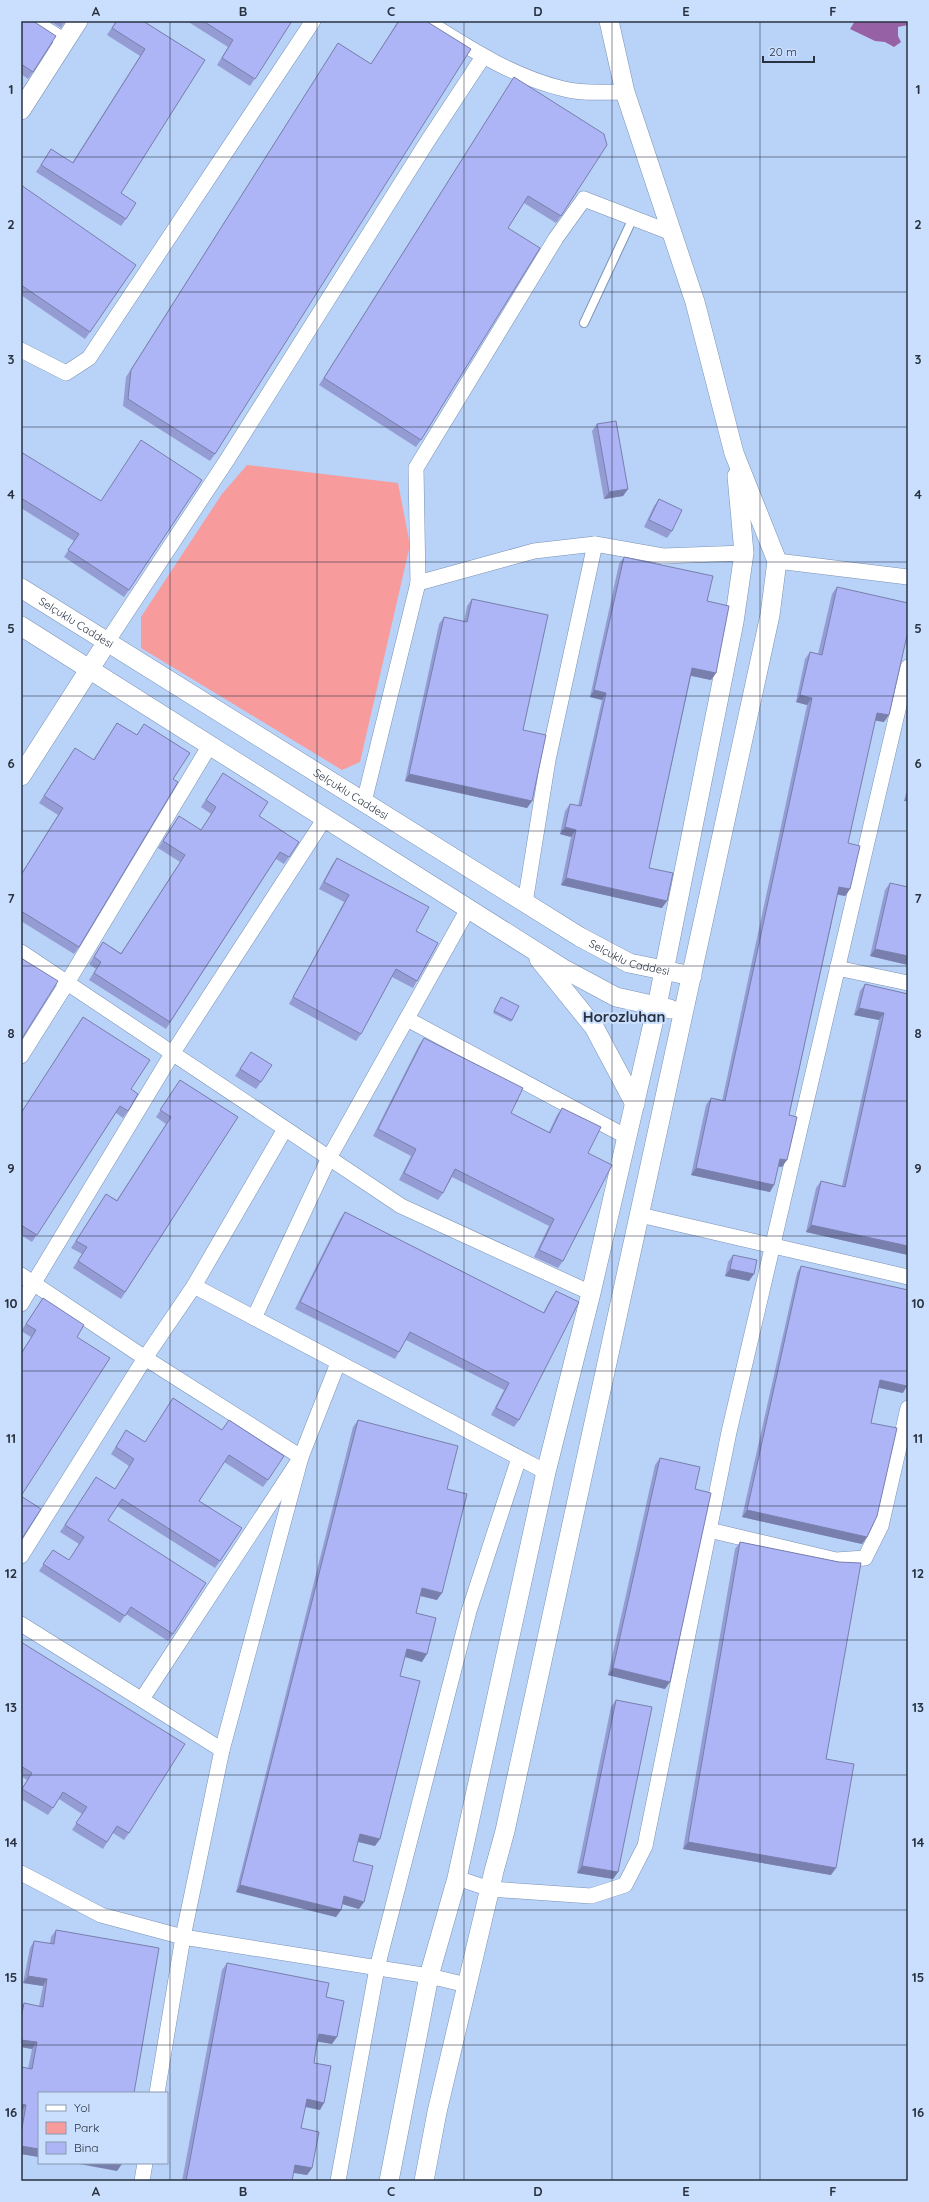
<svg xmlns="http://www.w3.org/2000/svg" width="929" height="2202" font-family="Quicksand,sans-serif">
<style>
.green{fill:#f79b9c}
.water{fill:#9762a5}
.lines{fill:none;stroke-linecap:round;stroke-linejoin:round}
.service-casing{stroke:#7a92b5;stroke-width:10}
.minor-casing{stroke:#7a92b5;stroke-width:16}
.tertiary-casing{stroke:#7a92b5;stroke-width:20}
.service{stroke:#fff;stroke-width:8}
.minor{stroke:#fff;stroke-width:15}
.tertiary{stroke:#fff;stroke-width:19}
.wall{fill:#959cd4}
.shaded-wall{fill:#797fac}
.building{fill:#adb5f6;stroke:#797fac}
.grid{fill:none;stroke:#293241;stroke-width:1;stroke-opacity:0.55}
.labels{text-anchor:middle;stroke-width:4;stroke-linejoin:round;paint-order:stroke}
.street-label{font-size:11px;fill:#293241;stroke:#cadffd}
.district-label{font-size:15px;font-weight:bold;fill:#293241;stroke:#cadffd}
.neatline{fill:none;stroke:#293241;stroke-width:1.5}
.grid-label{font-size:13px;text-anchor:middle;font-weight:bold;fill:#293241}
</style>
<rect width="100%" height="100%" fill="#b9d2f8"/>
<!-- green -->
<polygon class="green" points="247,465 398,483 410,545 360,762 342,770 141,648 141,617 222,494"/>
<!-- water -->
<polygon class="water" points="855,21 908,21 908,25 898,27 898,36 901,42 894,47 885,42 875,41 850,29"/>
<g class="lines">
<!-- service casing -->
<g class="service-casing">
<polyline id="service" points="584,323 633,218"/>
</g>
<!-- minor casing -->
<g class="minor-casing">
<g id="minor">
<polyline points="33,21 65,41"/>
<path d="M426,21C469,48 513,77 564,89C583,94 605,92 625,92"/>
<polyline points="21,350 66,373 89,358 313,21"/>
<polyline points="777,561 908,577"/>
<polyline points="418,583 534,551 595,544 663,556 744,553"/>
<polyline points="107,642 227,460 427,142 483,57"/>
<polyline points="364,802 418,583 416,468 556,238 584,199 672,233"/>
<polyline points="525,903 548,760 595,544"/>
<polyline points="21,952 401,1206 591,1293"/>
<polyline points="837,968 908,983"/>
<polyline points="407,1019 627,1137"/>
<polyline points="21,1056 67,983 210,745"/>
<polyline points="640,1215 908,1277"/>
<polyline points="21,1275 145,1358 301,1457 142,1699"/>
<polyline points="194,1286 546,1472"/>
<polyline points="21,1304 172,1054 325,818"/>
<polyline points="254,1318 329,1158 468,909"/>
<polyline points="709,1530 836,1560 865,1558 881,1526 908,1408"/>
<polyline points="21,1556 145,1358 194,1286 285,1129"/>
<polyline points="21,1624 222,1750"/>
<polyline points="21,1873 101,1915 183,1937 429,1976 467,1985"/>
<polyline points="457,1878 490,1889 591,1896 625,1885 645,1846 729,1432 908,667"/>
<polyline points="157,2093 183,1937 222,1750 301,1457 338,1363"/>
<polyline points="142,2181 145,2163"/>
<polyline points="338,2181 377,1968 469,1611 519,1458"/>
</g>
</g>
<!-- tertiary casing -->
<g class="tertiary-casing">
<g id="tertiary">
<polyline points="21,110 78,21"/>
<path id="s1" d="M21,588L580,937L629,963L692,976"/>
<polyline points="21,626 562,968 616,997 670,1009"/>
<polyline points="21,776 107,642"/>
<polyline points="539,959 594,1027 635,1104"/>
<polyline points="389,2181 429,1976 457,1878 546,1472 591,1293 657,1006 734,622 744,553 737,476"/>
<polyline points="424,2181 437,2112 494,1871 505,1831 770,615 777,561 734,453 695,302 625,92 609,21"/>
</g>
</g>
<!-- service -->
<use href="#service" class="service"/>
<!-- minor -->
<use href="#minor" class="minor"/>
<!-- tertiary -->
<use href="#tertiary" class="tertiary"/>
</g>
<!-- wall -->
<g class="wall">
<polygon points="21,21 33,72 28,79 21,74"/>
<polygon points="50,21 65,21 61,28"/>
<polygon points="116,21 143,21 205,60 121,193 126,219 121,226 36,172 51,149 72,163 140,56 107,35"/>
<polygon points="187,21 292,21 250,86 217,65 228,47"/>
<polygon points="398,21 426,21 215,454 210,461 123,406 126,377 338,43 371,64"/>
<polygon points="514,77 561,216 556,223 524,203 508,228 421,440 416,447 319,385"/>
<polygon points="21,185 90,332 85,339 21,295"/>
<polygon points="597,424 628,489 623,496 604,499 592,431"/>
<polygon points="21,452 129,590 124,597 64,557 74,541 21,508"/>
<polygon points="659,499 672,531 667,538 644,527 654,506"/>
<polygon points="624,557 707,601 716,673 711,680 691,676 649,868 662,908 561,885 571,837 560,834 565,811 570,804 578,806 602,700 590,697 619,564"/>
<polygon points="837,587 884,722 875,720 848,843 850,889 845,896 838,894 789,1115 782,1167 778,1166 770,1192 691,1175 706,1105 711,1098 722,1101 807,705 796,702 805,659 810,652 818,654 832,594"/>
<polygon points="472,599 523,730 532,801 527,808 405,781 439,624 444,617 464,622 467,606"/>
<polygon points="117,723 137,735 144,724 173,779 79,947 74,954 21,921 21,874 58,815 39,803 75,748 93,760"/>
<polygon points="223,773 259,816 289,857 284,864 276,859 166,1029 89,980 96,969 89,964 103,942 121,953 180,862 158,848 179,816 201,830 211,814 201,807"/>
<polygon points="908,785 908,801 904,801"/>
<polygon points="337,858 416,931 417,981 413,988 392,977 361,1034 356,1041 289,1004 344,902 319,889 332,865"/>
<polygon points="890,883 908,965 870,956 885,890"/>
<polygon points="865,984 908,994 908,1255 806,1232 816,1188 821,1181 842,1186 879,1020 854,1015 860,991"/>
<polygon points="501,997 512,1020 511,1022 493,1013"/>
<polygon points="83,1017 131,1089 128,1111 123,1118 116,1113 32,1242 21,1235 21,1113"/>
<polygon points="424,1038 511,1113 549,1132 557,1115 562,1108 588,1153 563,1261 558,1268 534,1257 549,1226 452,1177 443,1193 438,1200 399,1180 411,1156 373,1136 419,1045"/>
<polygon points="251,1052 261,1082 256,1089 235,1076"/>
<polygon points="180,1080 238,1117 121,1299 73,1268 82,1254 71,1248 106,1194 117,1200 166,1124 156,1117"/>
<polygon points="345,1212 543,1313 551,1298 556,1291 519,1420 514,1427 491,1415 504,1390 406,1340 399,1352 395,1359 295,1309 340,1219"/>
<polygon points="733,1255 749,1281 725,1276 728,1262"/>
<polygon points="801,1266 903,1393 879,1388 871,1423 867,1537 862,1544 742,1517 797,1273"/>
<polygon points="43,1298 77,1337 21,1496 21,1540 21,1353 31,1337 21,1331"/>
<polygon points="173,1398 222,1430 229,1420 268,1480 263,1487 224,1462 199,1501 220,1561 215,1568 117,1506 108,1520 173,1634 168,1641 126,1614 120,1623 39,1571 53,1550 69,1560 79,1544 60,1532 96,1477 115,1489 129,1466 111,1454 126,1430 145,1442"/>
<polygon points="358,1420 447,1489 437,1600 420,1596 416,1613 422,1662 405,1657 400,1676 375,1846 358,1842 353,1861 359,1909 342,1904 341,1910 336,1917 236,1892 353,1427"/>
<polygon points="660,1458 695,1489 665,1689 608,1675 655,1465"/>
<polygon points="740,1542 839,1562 826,1759 831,1875 683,1849 735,1549"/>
<polygon points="21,1642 129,1833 124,1840 113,1833 103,1849 72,1830 82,1814 59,1799 48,1815 21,1799 21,1790 27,1780 21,1776"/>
<polygon points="616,1700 618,1872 613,1879 577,1873 611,1707"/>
<polygon points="56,1930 39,2093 39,2157 21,2154 21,2067 28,2069 32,2049 21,2047 21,2007 24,2003 39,2006 43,1986 23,1983 30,1948 34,1941 50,1943 51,1937"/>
<polygon points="227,1963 326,1997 332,2044 318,2041 314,2063 320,2110 305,2107 301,2128 312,2168 307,2175 293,2173 292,2181 182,2181 222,1970"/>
</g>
<!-- shaded-wall -->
<g class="shaded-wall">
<polygon points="628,489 623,496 604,499 609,492"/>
<polygon points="692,668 716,673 711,680 688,675"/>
<polygon points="594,690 606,693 602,700 590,697"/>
<polygon points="800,695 812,698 807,705 796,702"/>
<polygon points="877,713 889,715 884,722 872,720"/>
<polygon points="409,774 532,801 527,808 405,781"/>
<polygon points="908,796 908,801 904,801"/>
<polygon points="565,827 576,830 571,837 560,834"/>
<polygon points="566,878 667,901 662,908 561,885"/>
<polygon points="839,887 850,889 845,896 834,894"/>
<polygon points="875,949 908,956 908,965 870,956"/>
<polygon points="859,1008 884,1013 879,1020 854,1015"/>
<polygon points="780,1159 787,1160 782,1167 775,1166"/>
<polygon points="696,1168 774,1185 770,1192 691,1175"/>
<polygon points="811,1225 908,1246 908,1255 806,1232"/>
<polygon points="730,1269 754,1274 749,1281 725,1276"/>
<polygon points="880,1380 907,1386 903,1393 876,1387"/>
<polygon points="747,1510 867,1537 862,1544 742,1517"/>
<polygon points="422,1588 442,1593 437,1600 417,1595"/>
<polygon points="407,1649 427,1654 422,1662 402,1656"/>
<polygon points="613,1668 670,1682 665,1689 608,1675"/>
<polygon points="360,1834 380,1839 375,1846 355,1841"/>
<polygon points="688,1842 836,1868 831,1875 683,1849"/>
<polygon points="582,1866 618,1872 613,1879 577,1873"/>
<polygon points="240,1885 341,1910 336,1917 236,1892"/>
<polygon points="344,1896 364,1902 359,1909 339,1903"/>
<polygon points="28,1976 47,1979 43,1986 23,1983"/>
<polygon points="319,2034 337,2037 332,2044 314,2041"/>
<polygon points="21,2040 37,2042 32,2049 21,2047"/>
<polygon points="307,2099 324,2103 320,2110 302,2106"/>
<polygon points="21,2104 26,2105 21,2112"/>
<polygon points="21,2146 39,2149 39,2157 21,2154"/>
<polygon points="74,2163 119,2163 122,2164 117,2171"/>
<polygon points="295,2165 312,2168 307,2175 290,2172"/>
</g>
<!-- building -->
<g class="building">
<polygon points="21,21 33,21 56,36 33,72 21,64"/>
<polygon points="117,21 143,21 205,60 121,193 136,203 126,219 41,165 51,149 73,163 145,49 112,28"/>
<polygon points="203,21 292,21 255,79 222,58 233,40"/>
<polygon points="399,21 426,21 471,49 215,454 128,399 131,370 338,43 371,64"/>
<polygon points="514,77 604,134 607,145 561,216 528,196 508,228 540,248 421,440 324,378"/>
<polygon points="21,185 136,265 90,332 21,285"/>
<polygon points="616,421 628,489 609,492 597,424"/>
<polygon points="141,440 202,480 129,590 68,550 79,534 21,498 21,452 101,501"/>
<polygon points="659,499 682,510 672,531 649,520"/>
<polygon points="624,557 713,576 707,601 729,606 716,673 692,668 649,868 673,873 667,901 566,878 576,830 565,827 570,804 581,806 606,693 594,690"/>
<polygon points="837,587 908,603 908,631 889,715 877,713 848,843 860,846 850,889 839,887 789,1115 797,1117 787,1160 780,1159 774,1185 696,1168 711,1098 725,1101 812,698 800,695 810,652 822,655"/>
<polygon points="472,599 548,615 523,730 546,735 532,801 409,774 444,617 467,622"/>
<polygon points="117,723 137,735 144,724 190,753 173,779 178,782 79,947 21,911 21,875 63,808 44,796 75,748 94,760"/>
<polygon points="223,773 268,802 259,816 299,842 289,857 280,852 170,1022 94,973 101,962 94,957 103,942 121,954 185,855 163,841 179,816 201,830 216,807 206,800"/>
<polygon points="337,858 429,907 416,931 438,943 417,981 396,969 361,1034 293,997 349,895 324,882"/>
<polygon points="890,883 908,887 908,956 875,949"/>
<polygon points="21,958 58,981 21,1040"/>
<polygon points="865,984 908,994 908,1246 811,1225 821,1181 845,1187 850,1164 884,1013 859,1008"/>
<polygon points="501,997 519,1006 512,1020 494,1011"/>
<polygon points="83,1017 150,1060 131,1089 138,1094 128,1111 120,1106 37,1235 21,1225 21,1113"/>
<polygon points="424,1038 523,1088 511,1113 550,1133 562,1108 601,1127 588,1153 612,1165 563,1261 539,1250 554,1219 455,1169 443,1193 404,1173 416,1149 378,1129"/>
<polygon points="251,1052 272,1065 261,1082 240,1069"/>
<polygon points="180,1080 238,1117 125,1292 78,1261 87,1247 76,1241 106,1194 117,1201 171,1117 160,1110"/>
<polygon points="345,1212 544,1313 556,1291 579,1302 519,1420 496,1408 509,1383 410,1332 399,1352 300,1302"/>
<polygon points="733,1255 757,1260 754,1274 730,1269"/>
<polygon points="801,1266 908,1290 908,1384 907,1386 880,1380 871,1423 897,1428 877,1516 867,1537 747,1510"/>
<polygon points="43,1298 84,1325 77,1337 110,1358 21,1496 41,1509 21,1540 21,1354 36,1330 26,1324"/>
<polygon points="173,1398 222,1430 229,1420 284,1456 268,1480 229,1455 199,1501 242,1528 220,1561 122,1499 108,1520 206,1583 173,1634 131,1607 125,1616 43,1564 53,1550 69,1560 84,1537 65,1525 96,1477 115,1489 134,1459 116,1447 126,1430 145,1442"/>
<polygon points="358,1420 458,1446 447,1489 467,1494 442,1593 422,1588 416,1613 436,1618 427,1654 407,1649 400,1676 420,1681 380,1839 360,1834 353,1861 373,1866 364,1902 344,1896 341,1910 240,1885"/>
<polygon points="660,1458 700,1467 695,1489 711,1493 670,1682 613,1668"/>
<polygon points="740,1542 839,1562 861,1563 826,1759 854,1764 836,1868 688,1842"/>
<polygon points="21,1642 185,1744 129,1833 117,1826 107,1842 76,1823 87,1807 63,1792 53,1808 22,1789 32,1773 21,1766"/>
<polygon points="616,1700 652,1707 618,1872 582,1866"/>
<polygon points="56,1930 159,1948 134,2093 39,2093 39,2149 21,2146 21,2134 26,2105 21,2104 21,2067 32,2069 37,2042 21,2040 21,2018 24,2003 43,2007 47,1979 28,1976 34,1941 54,1944"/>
<polygon points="227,1963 329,1983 326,1997 344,2001 337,2037 319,2034 316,2048 314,2063 331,2066 324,2103 307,2099 304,2114 301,2128 319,2132 312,2168 295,2165 292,2181 186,2181"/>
</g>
<!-- grid -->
<path class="grid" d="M170,21V2181M317,21V2181M464,21V2181M612,21V2181M760,21V2181M21,157H908M21,292H908M21,427H908M21,562H908M21,696H908M21,831H908M21,966H908M21,1101H908M21,1236H908M21,1371H908M21,1506H908M21,1640H908M21,1775H908M21,1910H908M21,2045H908"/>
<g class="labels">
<!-- street labels -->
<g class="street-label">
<text dy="4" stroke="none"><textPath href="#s1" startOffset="65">Selçuklu Caddesi</textPath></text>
<text dy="4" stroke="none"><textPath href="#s1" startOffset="389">Selçuklu Caddesi</textPath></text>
<text dy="4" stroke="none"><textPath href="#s1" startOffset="713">Selçuklu Caddesi</textPath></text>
</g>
<!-- district labels -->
<g class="district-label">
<text x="624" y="1022">Horozluhan</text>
</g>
</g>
<!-- border -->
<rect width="929" height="2202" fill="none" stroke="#cadffd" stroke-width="44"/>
<!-- legend -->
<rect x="38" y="2092" width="130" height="72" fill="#cadffd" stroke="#8a9ab2"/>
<rect x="46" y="2105" width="20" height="6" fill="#ffffff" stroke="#8a9ab2"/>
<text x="74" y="2112" font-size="12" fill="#293241">Yol</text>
<rect x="46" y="2122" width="20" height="12" fill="#f79b9c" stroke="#8a9ab2"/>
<text x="74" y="2132" font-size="12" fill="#293241">Park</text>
<rect x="46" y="2142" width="20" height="12" fill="#adb5f6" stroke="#8a9ab2"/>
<text x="74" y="2152" font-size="12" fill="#293241">Bina</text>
<!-- scale -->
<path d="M763 56v6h51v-6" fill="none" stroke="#293241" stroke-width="2"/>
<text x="769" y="56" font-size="12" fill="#293241" stroke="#cadffd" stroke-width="3" paint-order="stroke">20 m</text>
<rect x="22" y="22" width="885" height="2158" class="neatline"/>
<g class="grid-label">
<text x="96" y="16">A</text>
<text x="243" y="16">B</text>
<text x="391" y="16">C</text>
<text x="538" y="16">D</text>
<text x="686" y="16">E</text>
<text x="833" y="16">F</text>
<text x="11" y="94">1</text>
<text x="918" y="94">1</text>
<text x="11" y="229">2</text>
<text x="918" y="229">2</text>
<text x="11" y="364">3</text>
<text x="918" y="364">3</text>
<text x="11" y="499">4</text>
<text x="918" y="499">4</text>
<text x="11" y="633">5</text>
<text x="918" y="633">5</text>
<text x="11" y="768">6</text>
<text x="918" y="768">6</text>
<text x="11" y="903">7</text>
<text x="918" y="903">7</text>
<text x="11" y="1038">8</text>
<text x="918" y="1038">8</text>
<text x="11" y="1173">9</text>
<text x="918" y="1173">9</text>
<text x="11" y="1308">10</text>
<text x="918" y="1308">10</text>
<text x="11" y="1443">11</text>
<text x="918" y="1443">11</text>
<text x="11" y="1578">12</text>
<text x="918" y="1578">12</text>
<text x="11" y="1712">13</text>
<text x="918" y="1712">13</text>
<text x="11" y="1847">14</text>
<text x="918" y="1847">14</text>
<text x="11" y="1982">15</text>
<text x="918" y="1982">15</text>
<text x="11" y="2117">16</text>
<text x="918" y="2117">16</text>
<text x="96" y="2196">A</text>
<text x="243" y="2196">B</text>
<text x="391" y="2196">C</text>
<text x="538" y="2196">D</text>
<text x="686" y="2196">E</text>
<text x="833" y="2196">F</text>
</g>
</svg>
